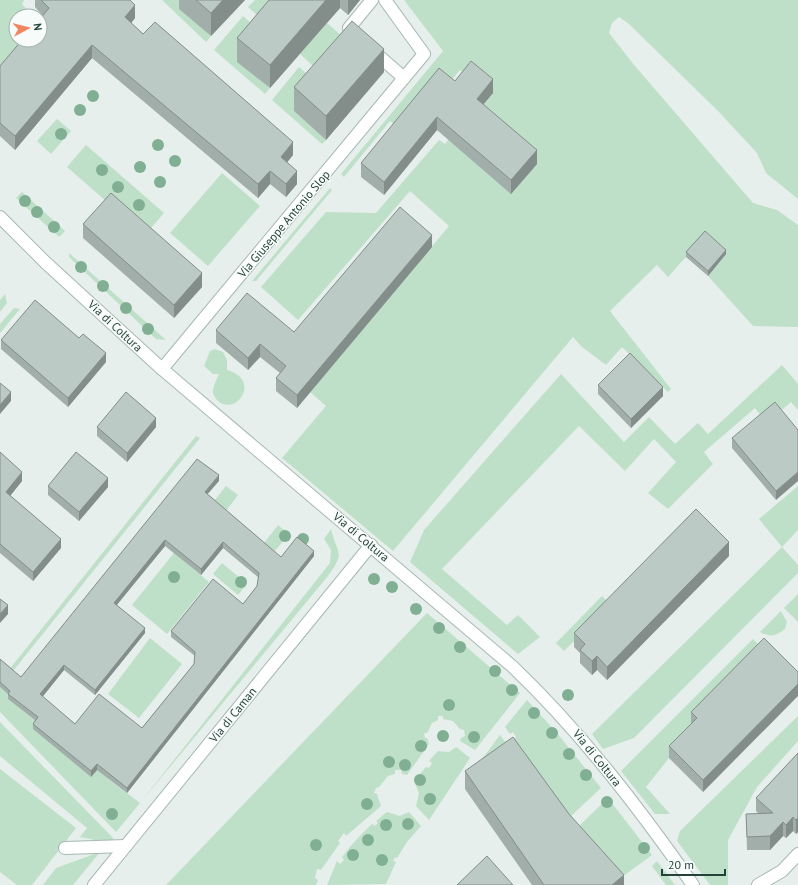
<svg xmlns="http://www.w3.org/2000/svg" width="798" height="885" font-family="'PT Sans',sans-serif">
<style>
.green{fill:#bfe0c8}
.lines{fill:none;stroke-linecap:round;stroke-linejoin:round}
.minor-casing{stroke:#a8b8b2;stroke-width:14}
.minor{stroke:#fff;stroke-width:12}
.tree{fill:#80af93}
.wall{fill:#a1aea9;fill-rule:evenodd}
.shaded-wall{fill:#838d89}
.building{fill:#bbcac4;stroke:#838d89;fill-rule:evenodd}
.labels{text-anchor:middle;stroke-width:3;stroke-linejoin:round;paint-order:stroke}
.street-label{font-size:12px;fill:#24423a;stroke:#f7fbf9}
</style>
<rect width="100%" height="100%" fill="#e6efeb"/>
<!-- green -->
<g class="green">
<polygon points="0,0 24,0 22,4 33,16 16,16 16,40 33,40 0,79"/>
<polygon points="162,0 191,0 182,11 211,36 206,42"/>
<polygon points="255,0 292,0 268,25 248,7"/>
<polygon points="404,0 798,0 798,199 766,173 757,153 719,112 629,24 619,17 612,23 609,33 635,66 753,203 777,210 798,225 798,327 753,326 708,276 726,254 686,257 668,277 657,265 610,311 671,389 668,392 622,347 606,365 582,347 573,337 393,551 282,458 326,406 310,392 449,226 410,191 298,320 261,287 326,212 376,213 439,140 445,144 461,124 468,77 460,70 449,83 400,129 390,121 344,177 341,174 443,51"/>
<polygon points="243,16 262,33 238,62 270,88 265,94 214,50"/>
<polygon points="327,23 352,45 324,76 300,54"/>
<polygon points="299,67 318,84 294,111 326,140 322,144 272,100"/>
<polygon points="57,119 71,131 51,154 37,141"/>
<polygon points="86,145 164,213 145,235 67,167"/>
<polygon points="222,173 260,206 208,266 170,233"/>
<polygon points="330,188 332,190 256,281 252,281"/>
<polygon points="22,192 65,231 59,237 16,198"/>
<polygon points="69,253 166,340 156,339 69,257"/>
<polygon points="5,294 7,303 0,312 0,300"/>
<polygon points="14,308 20,309 0,333 0,324"/>
<path d="M215,349L223,352L227,360V370C263,380 235,418 217,400C215,397 213,395 213,392C213,386 217,379 219,374H213L204,366L210,351Z"/>
<polygon points="782,365 798,384 798,410 791,402 777,414 764,420 755,408 704,452 713,464 668,509 648,493 676,462 654,439 625,471 579,426 442,569 507,625 518,615 540,637 518,654 410,562 424,530 561,374 624,442 649,417 675,444 698,423 708,434"/>
<path d="M196,436L200,438L1,686L34,706L91,777L102,763L107,778L140,803L330,563L331,550L324,539L331,529C337,554 346,552 328,576L116,832L0,712V681Z"/>
<polygon points="226,486 238,495 226,511 214,501"/>
<polygon points="798,486 798,530 782,547 798,565 798,573 634,738 603,749 592,734 782,547 759,519"/>
<polygon points="278,525 289,534 275,551 264,543"/>
<polygon points="174,553 209,582 167,634 132,605"/>
<polygon points="222,563 247,584 238,595 213,574"/>
<polygon points="798,594 798,622 784,608"/>
<polygon points="602,596 611,605 564,651 556,643"/>
<path d="M781,611L787,622L785,629C776,636 770,638 760,632Z"/>
<polygon points="427,613 520,693 475,750 460,741 461,738 465,736 464,730 460,729 453,721 443,719 443,716 438,716 438,720 432,723 427,733 424,733 425,738 427,738 429,744 407,775 402,774 401,770 395,770 395,774 388,776 379,787 376,788 374,793 377,794 381,806 346,836 344,833 338,841 340,843 321,870 317,869 315,878 318,880 316,885 166,885"/>
<polygon points="150,638 182,664 139,718 108,694"/>
<polygon points="753,639 764,650 691,724 697,730 669,758 646,787 670,814 655,814 621,771"/>
<polygon points="527,700 557,733 601,788 570,817 514,739 516,737 513,732 510,734 505,727"/>
<polygon points="798,716 798,741 757,787 728,840 728,885 710,885 677,841 680,831"/>
<polygon points="0,722 114,839 104,842 80,837 87,828 0,756"/>
<polygon points="500,735 510,748 465,782"/>
<polygon points="456,747 470,758 429,820 416,806 419,793 414,781 426,767 429,768 432,763 429,761 438,751 449,752"/>
<polygon points="0,769 76,828 32,885 17,885 0,872"/>
<polygon points="608,798 652,855 622,877 578,827"/>
<path d="M387,812L400,816L409,812L421,826L407,842L397,858L395,857L393,861L396,862L386,884L327,885L337,861L340,864L344,860L342,857C351,845 361,834 372,824L375,826L378,822L376,821Z"/>
<polygon points="100,852 73,885 43,885 56,868"/>
<polygon points="657,861 675,885 666,885 652,866"/>
</g>
<g class="lines">
<!-- minor casing -->
<g class="minor-casing">
<g id="minor">
<polyline points="354,33 349,28 372,0"/>
<polyline points="372,50 404,78 424,54 385,0"/>
<path d="M0,217L46,263L162,369L513,667C581,732 639,808 693,885"/>
<polyline points="162,369 404,78"/>
<polyline points="65,848 126,846"/>
<polyline points="94,885 371,545"/>
<polyline points="758,885 782,871 798,854"/>
</g>
</g>
<!-- minor -->
<use href="#minor" class="minor"/>
</g>
<!-- trees -->
<g class="tree">
<circle cx="93" cy="96" r="6"/>
<circle cx="80" cy="110" r="6"/>
<circle cx="61" cy="134" r="6"/>
<circle cx="158" cy="145" r="6"/>
<circle cx="175" cy="161" r="6"/>
<circle cx="140" cy="167" r="6"/>
<circle cx="102" cy="170" r="6"/>
<circle cx="160" cy="182" r="6"/>
<circle cx="118" cy="187" r="6"/>
<circle cx="25" cy="201" r="6"/>
<circle cx="139" cy="205" r="6"/>
<circle cx="37" cy="212" r="6"/>
<circle cx="54" cy="227" r="6"/>
<circle cx="81" cy="267" r="6"/>
<circle cx="103" cy="286" r="6"/>
<circle cx="126" cy="308" r="6"/>
<circle cx="148" cy="329" r="6"/>
<circle cx="285" cy="536" r="6"/>
<circle cx="303" cy="539" r="6"/>
<circle cx="174" cy="577" r="6"/>
<circle cx="374" cy="579" r="6"/>
<circle cx="241" cy="582" r="6"/>
<circle cx="392" cy="587" r="6"/>
<circle cx="416" cy="609" r="6"/>
<circle cx="439" cy="628" r="6"/>
<circle cx="460" cy="647" r="6"/>
<circle cx="495" cy="671" r="6"/>
<circle cx="512" cy="690" r="6"/>
<circle cx="568" cy="695" r="6"/>
<circle cx="449" cy="705" r="6"/>
<circle cx="534" cy="713" r="6"/>
<circle cx="552" cy="733" r="6"/>
<circle cx="443" cy="736" r="6"/>
<circle cx="474" cy="737" r="6"/>
<circle cx="421" cy="746" r="6"/>
<circle cx="569" cy="754" r="6"/>
<circle cx="389" cy="762" r="6"/>
<circle cx="405" cy="765" r="6"/>
<circle cx="586" cy="775" r="6"/>
<circle cx="420" cy="780" r="6"/>
<circle cx="430" cy="799" r="6"/>
<circle cx="607" cy="802" r="6"/>
<circle cx="367" cy="804" r="6"/>
<circle cx="112" cy="814" r="6"/>
<circle cx="408" cy="824" r="6"/>
<circle cx="386" cy="825" r="6"/>
<circle cx="368" cy="840" r="6"/>
<circle cx="316" cy="845" r="6"/>
<circle cx="644" cy="848" r="6"/>
<circle cx="353" cy="855" r="6"/>
<circle cx="382" cy="860" r="6"/>
</g>
<!-- wall -->
<g class="wall">
<polygon points="35,0 130,0 135,18 131,23 143,34 293,155 287,162 297,184 286,197 270,184 258,198 92,58 15,150 0,136 0,66 43,16 35,7"/>
<polygon points="179,0 245,0 211,36 179,9"/>
<polygon points="269,0 360,0 348,15 340,8 270,88 237,62 237,38"/>
<polygon points="384,72 326,140 294,111 294,87"/>
<polygon points="455,81 493,93 483,104 537,164 511,194 437,130 384,195 361,177 361,163"/>
<polygon points="83,224 202,287 174,318 83,238"/>
<polygon points="432,247 297,408 276,391 276,378 280,373 260,357 248,370 216,343 216,330 294,332"/>
<polygon points="686,252 726,254 708,276 686,257"/>
<polygon points="1,340 106,362 68,407 1,349"/>
<polygon points="598,385 663,396 631,428 598,394"/>
<polygon points="97,427 156,427 127,462 97,436"/>
<polygon points="798,430 776,500 732,448 732,438"/>
<polygon points="0,452 22,481 10,496 61,548 33,581 0,553"/>
<path d="M219,481L207,494L281,557L314,556L127,793L97,770L91,777L33,729V724L35,720L8,699V694L0,687V659L21,677ZM165,546L201,575L223,548L259,578L257,586L243,604L171,631V637L195,656L194,664L142,728L75,724L42,697L64,670L95,695L145,633L117,605Z"/>
<polygon points="48,486 108,487 79,521 48,495"/>
<polygon points="729,556 607,680 597,670 592,675 580,663 580,653 574,647 574,633"/>
<polygon points="764,638 703,792 669,758 669,746 691,724 691,712"/>
<polygon points="798,753 798,832 796,834 793,831 786,838 783,836 770,850 747,850 746,814 759,814 756,811 756,798"/>
<polygon points="465,771 569,814 624,885 532,885 465,789"/>
</g>
<!-- shaded-wall -->
<g class="shaded-wall">
<polygon points="223,0 245,0 211,36 211,13"/>
<polygon points="326,0 340,0 340,8 270,88 270,65"/>
<polygon points="348,0 360,0 348,15"/>
<polygon points="135,5 135,18 125,31 125,17"/>
<polygon points="92,45 92,58 15,150 15,136"/>
<polygon points="384,49 384,72 326,140 326,116"/>
<polygon points="493,79 493,93 477,112 477,99"/>
<polygon points="437,117 437,130 384,195 384,182"/>
<polygon points="293,142 293,155 281,170 281,157"/>
<polygon points="537,150 537,164 511,194 511,180"/>
<polygon points="270,171 270,184 258,198 258,184"/>
<polygon points="297,171 297,184 286,197 286,184"/>
<polygon points="432,235 432,247 297,408 297,395"/>
<polygon points="726,250 726,254 708,276 708,271"/>
<polygon points="202,273 202,287 174,318 174,305"/>
<polygon points="260,344 260,357 248,370 248,358"/>
<polygon points="106,353 106,362 68,407 68,398"/>
<polygon points="663,387 663,396 631,428 631,419"/>
<polygon points="11,392 11,401 0,414 0,405"/>
<polygon points="156,418 156,427 127,462 127,453"/>
<polygon points="22,472 22,481 6,501 6,492"/>
<polygon points="798,472 798,481 776,500 776,491"/>
<polygon points="219,475 219,481 205,497 205,492"/>
<polygon points="108,478 108,487 79,521 79,512"/>
<polygon points="61,539 61,548 33,581 33,572"/>
<polygon points="165,540 165,546 114,608 114,603"/>
<polygon points="223,542 223,548 201,575 201,569"/>
<polygon points="729,542 729,556 607,680 607,667"/>
<polygon points="314,551 314,556 127,793 127,788"/>
<polygon points="8,605 8,614 0,623 0,614"/>
<polygon points="145,628 145,633 95,695 95,690"/>
<polygon points="597,656 597,670 592,675 592,661"/>
<polygon points="64,665 64,670 40,700 40,694"/>
<polygon points="798,684 798,696 703,792 703,780"/>
<polygon points="97,764 97,770 91,777 91,771"/>
<polygon points="793,817 793,831 786,838 786,825"/>
<polygon points="798,818 798,832 796,834 796,820"/>
<polygon points="783,822 783,836 770,850 770,836"/>
<polygon points="624,875 624,885 612,885"/>
</g>
<!-- building -->
<g class="building">
<polygon points="41,0 130,0 135,5 125,17 143,34 155,22 293,142 281,157 297,171 286,184 270,171 258,184 92,45 15,136 0,123 0,66 22,40 40,40 40,19 49,8"/>
<polygon points="196,0 223,0 211,13"/>
<polygon points="269,0 326,0 270,65 237,38"/>
<polygon points="352,21 384,49 326,116 294,87"/>
<polygon points="471,61 493,79 477,99 537,150 511,180 437,117 384,182 361,163 439,68 455,81"/>
<polygon points="111,193 202,273 174,305 83,224"/>
<polygon points="400,207 432,235 297,395 276,378 286,366 260,344 248,358 216,330 247,293 294,332"/>
<polygon points="705,231 726,250 708,271 686,252"/>
<polygon points="35,300 79,338 83,334 106,353 68,398 1,340"/>
<polygon points="630,353 663,387 631,419 598,385"/>
<polygon points="0,383 11,392 0,405"/>
<polygon points="126,392 156,418 127,453 97,427"/>
<polygon points="775,402 798,430 798,472 776,491 732,438"/>
<polygon points="0,452 22,472 6,492 61,539 33,572 0,544"/>
<polygon points="76,452 108,478 79,512 48,486"/>
<path d="M197,459L219,475L205,492L281,557L297,537L314,551L127,788L97,764L91,771L33,724L38,717L8,694L10,691L0,682V659L21,677ZM165,540L201,569L223,542L259,573L257,586L243,604L213,579L171,631L195,652L194,664L142,728L99,694L75,724L40,694L64,665L95,690L145,628L114,603Z"/>
<polygon points="696,509 729,542 607,667 597,656 592,661 580,650 585,644 574,633"/>
<polygon points="0,599 8,605 0,614"/>
<polygon points="764,638 798,672 798,684 703,780 669,746 697,718 691,712"/>
<polygon points="513,737 569,814 624,875 612,885 544,885 465,771"/>
<polygon points="798,753 798,818 796,820 793,817 786,825 783,822 770,836 747,837 746,814 773,813 756,798"/>
<polygon points="487,856 513,885 457,885"/>
</g>
<g class="labels">
<!-- street labels -->
<g class="street-label">
<text transform="translate(284 224) rotate(-50)" y="4">Via Giuseppe Antonio Slop</text>
<text transform="translate(115 326) rotate(43)" y="4">Via di Coltura</text>
<text transform="translate(361 537) rotate(40)" y="4">Via di Coltura</text>
<text transform="translate(233 715) rotate(-51)" y="4">Via di Caman</text>
<text transform="translate(597 758) rotate(51)" y="4">Via di Coltura</text>
</g>
</g>
<!-- north arrow -->
<g transform="translate(28 28) rotate(83)"><circle r="19" fill="#f7fbf9" stroke="#a3b1ad"/>
<path d="M0-3L7 15L0 10L-7 15Z" fill="#f4845f"/>
<text y="-6" font-size="11" font-weight="bold" text-anchor="middle" fill="#24423a">N</text>
</g>
<!-- scale -->
<path d="M662 869v6h63v-6" fill="none" stroke="#24423a" stroke-width="2"/>
<text x="668" y="869" font-size="12" fill="#24423a" stroke="#f7fbf9" stroke-width="3" paint-order="stroke">20 m</text>
</svg>
